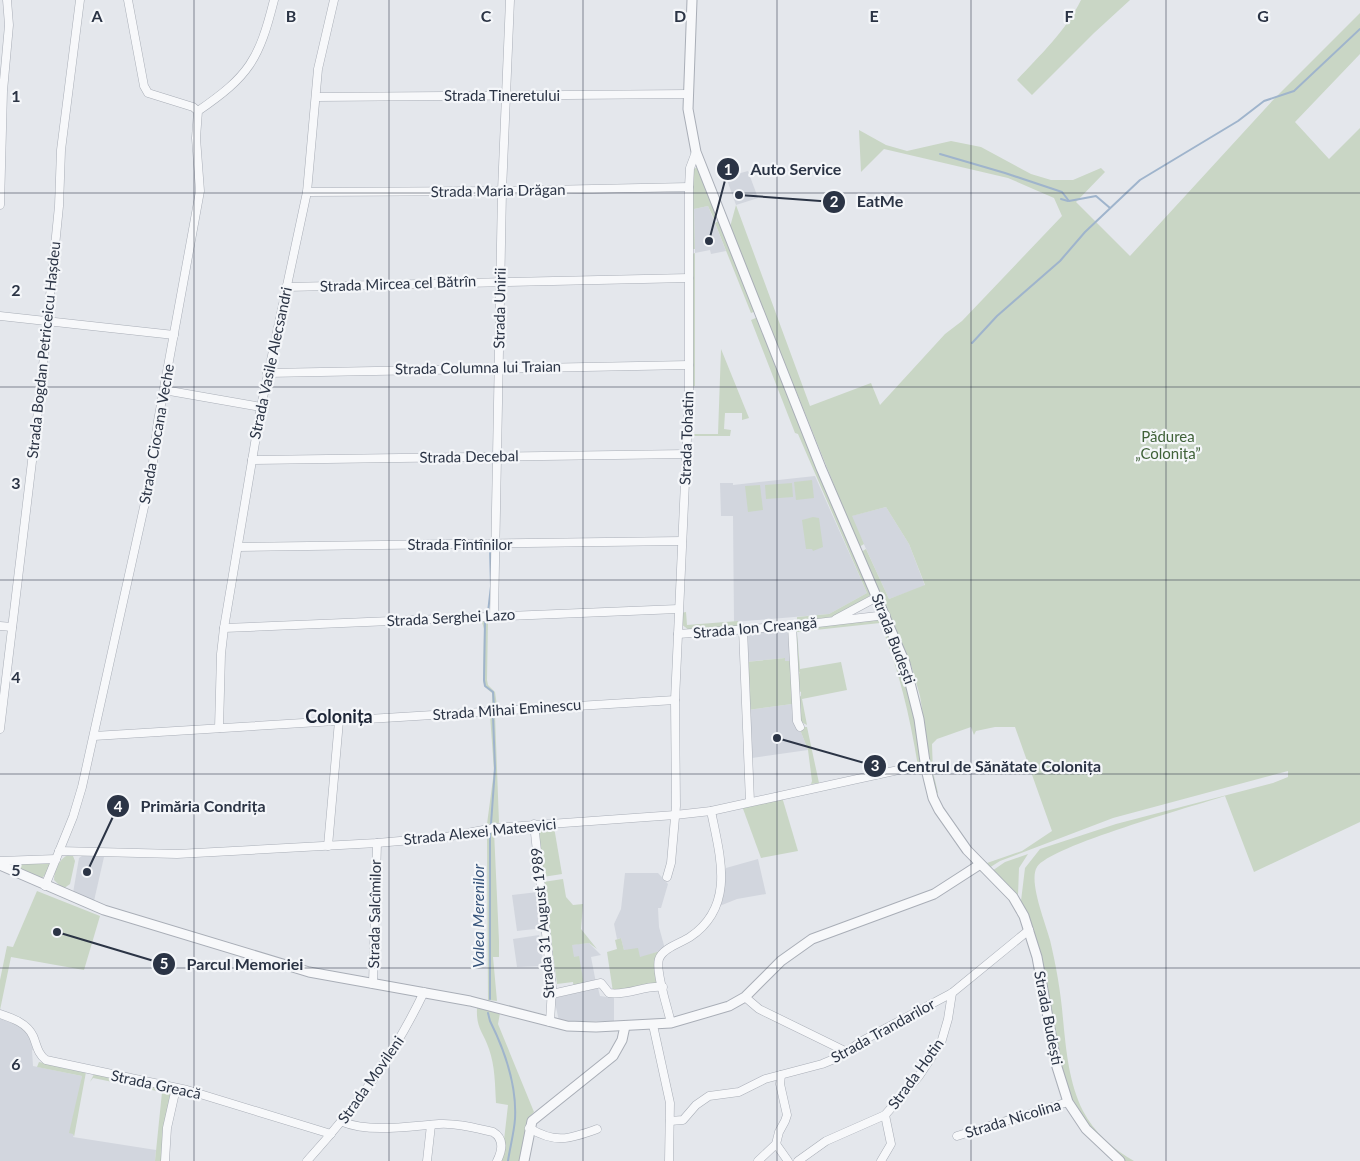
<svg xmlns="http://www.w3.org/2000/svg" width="1360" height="1161" font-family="Lato,sans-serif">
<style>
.built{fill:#d2d6de}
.green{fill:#c9d6c5}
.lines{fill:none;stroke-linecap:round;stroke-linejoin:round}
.stream{stroke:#9fb4cc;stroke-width:2}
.minor-casing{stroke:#a9aeb7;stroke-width:9}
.tertiary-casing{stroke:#a9aeb7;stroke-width:11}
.minor{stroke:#f7f8fa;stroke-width:8}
.tertiary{stroke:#f7f8fa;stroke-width:9}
.grid{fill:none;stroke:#2b3445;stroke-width:1;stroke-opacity:0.55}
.labels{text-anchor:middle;stroke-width:4.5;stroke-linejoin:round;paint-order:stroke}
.street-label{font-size:15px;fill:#2b3445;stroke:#f4f6f9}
.park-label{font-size:15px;fill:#3f6138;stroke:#f4f6f9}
.water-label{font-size:16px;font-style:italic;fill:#34527a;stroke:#f4f6f9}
.quarter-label{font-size:18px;font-weight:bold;fill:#1d2536;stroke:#f4f6f9}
.grid-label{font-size:16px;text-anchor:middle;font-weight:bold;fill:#2b3445;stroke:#f4f6f9;stroke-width:4.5;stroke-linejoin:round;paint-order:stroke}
.leader{fill:none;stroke:#2b3445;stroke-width:2}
.callout-dot{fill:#2b3445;stroke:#f4f6f9;stroke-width:2}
.mark-label{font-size:15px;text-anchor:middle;font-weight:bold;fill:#fff}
.callout-label{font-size:16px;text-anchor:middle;font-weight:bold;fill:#2b3445;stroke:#f4f6f9;stroke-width:4.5;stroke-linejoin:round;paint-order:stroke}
</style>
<rect width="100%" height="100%" fill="#e4e7ec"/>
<!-- built -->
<g class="built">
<polygon points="748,171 758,198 736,205 726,177"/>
<polygon points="708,206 726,251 711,254 710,250 695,253 694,209"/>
<polygon points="815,476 867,593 829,614 734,622 733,516 721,516 720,483 733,483 733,485"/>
<polygon points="886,507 909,544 925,586 889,599 851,516"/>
<polygon points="785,629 790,637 791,661 785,661 784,658 746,662 745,632"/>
<polygon points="794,701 799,727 808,750 752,758 748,710 792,704"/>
<polygon points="82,856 104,857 94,901 73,893 79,858"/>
<polygon points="758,859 766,894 737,899 717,907 726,868"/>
<polygon points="625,873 658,873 668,884 661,908 658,908 659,927 665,949 640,958 624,950 621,938 617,939 614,924 621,909"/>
<polygon points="538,892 543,928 517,931 512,895"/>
<polygon points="539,935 544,966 517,967 513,939"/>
<polygon points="589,943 601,955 591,957 596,983 574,987 567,945"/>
<polygon points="598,988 600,996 614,998 614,1021 559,1021 554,998"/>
<polygon points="0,1017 16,1023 31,1037 35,1050 32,1050 33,1066 82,1076 73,1137 156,1150 155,1161 0,1161"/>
</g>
<!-- green -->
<g class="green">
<path d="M1081,0H1130L1094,33L1032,95L1017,80C1040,55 1066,31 1081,0Z"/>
<path d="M1360,13V54L1295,122L1329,159L1360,128V822L1254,872L1225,796C1194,806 1050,846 1037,867C1028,881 1046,924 1050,940C1056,965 1061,993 1063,1019C1066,1050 1069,1083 1083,1111C1094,1132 1114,1150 1134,1161H1125L1085,1123L1074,1106L1065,1081L1042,964L1032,927L1021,901L1025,868L1040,849L1116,824L1273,783L1288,777V771L1113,818L1000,861L989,868L977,853L987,863L1022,851L1052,831L1015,727H995L976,731L974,735L971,727L937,739L932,744L933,772L938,793L935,792L920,696L911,665L861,552L866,549L889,599L925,585L909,544L886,507L852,516L864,544L859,547L730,227L736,205L810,406L871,383L880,405L945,334L962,321L1062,216L1054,198L1008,178L884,149L861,172L859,130L886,145L907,151L951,141L981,147L1031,174L1051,180H1073L1101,168L1105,172L1076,202L1130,256L1274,99Z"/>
<polygon points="698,166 719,217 714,219 708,206 694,209 695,249 692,249 693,170"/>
<polygon points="720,220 756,311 751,313 715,223"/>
<polygon points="695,253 695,386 692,386 692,254"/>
<polygon points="758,317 871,595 830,619 797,622 797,617 829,614 867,593 798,434 795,433 751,320"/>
<polygon points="721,349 749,418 742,420 742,413 725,413 724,429 731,430 730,436 692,436 692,399 693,434 718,434"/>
<polygon points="812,480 814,498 796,500 794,482"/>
<polygon points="792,483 793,497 766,499 765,485"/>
<polygon points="760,485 763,510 748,512 745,486"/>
<polygon points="813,517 819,518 823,547 813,551 812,549 806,549 802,520"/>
<polygon points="686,612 687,625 738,621 737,627 689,630 681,624 681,613"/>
<path d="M880,619L885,620L909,683L922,766H918C910,717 899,669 880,623L797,632L800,669L841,662L847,690L802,699L807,725L799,721V697L801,696V692L797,690V674L800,673L796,670L794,635L799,628Z"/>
<polygon points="488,620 487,680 488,685 495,692 497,706 492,707 492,693 485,687 483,681 484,629 482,622"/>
<polygon points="785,658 785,661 791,661 794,701 792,704 748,710 746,662"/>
<polygon points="490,715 495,715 499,823 487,824 494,771"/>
<polygon points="799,727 807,727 819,783 811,784 812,781 808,750"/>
<polygon points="782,797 798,851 761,858 742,806"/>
<polygon points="554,827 562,874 543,877 537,831 539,828"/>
<polygon points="494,831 499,941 499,957 493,957 497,1001 488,1000 487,832"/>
<polygon points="1028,854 1019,868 1018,895 992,871 1005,862"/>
<path d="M68,855L73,856L75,861L70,884L63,889L54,880C54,871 59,859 68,855Z"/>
<polygon points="8,863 50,863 50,864 46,874 42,878"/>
<polygon points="563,879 566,897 573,905 583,904 581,929 597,949 589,943 572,945 574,957 579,956 584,985 574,987 573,982 557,984 543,882"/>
<polygon points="37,891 100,916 84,970 11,957 0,1010 0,980 7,946 13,947"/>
<path d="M621,938L624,950L638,948L640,957L660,951L655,965L658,983C642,984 629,991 613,992L607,952L617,949L615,940Z"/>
<path d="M477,1008L500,1013L498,1024L534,1112L529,1117L522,1161H499L503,1149L508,1105L496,1103C495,1084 495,1066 489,1049C483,1031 476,1029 477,1008Z"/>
<polygon points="39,1062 86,1072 74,1137 73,1134 69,1133 82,1076 37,1067"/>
<polygon points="94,1074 171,1090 164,1128 161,1161 155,1161 162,1092 93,1078 90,1082"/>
</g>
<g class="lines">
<!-- stream -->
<g class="stream">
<polyline points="940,154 1005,173 1062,192 1069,201 1096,196 1110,208"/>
<polyline points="1061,199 1068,201"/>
<polyline points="972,343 997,316 1060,261 1085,232 1140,180 1238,121 1264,101 1294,91 1360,29"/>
<polyline points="488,612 491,586 490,549"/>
<polyline points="485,621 484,680 485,686 493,692 494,706"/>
<polyline points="491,824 495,768 493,716"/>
<polyline points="490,833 490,999"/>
<path d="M488,1013L490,1021C505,1051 517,1084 515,1119C514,1133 510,1147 508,1161"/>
</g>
<!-- minor casing -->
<g class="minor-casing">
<g id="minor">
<polyline points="128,0 144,86 148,93 193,107 198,111"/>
<polyline points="316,97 688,94"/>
<polyline points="307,192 502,191 689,187"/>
<polyline points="0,205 3,91 9,25 7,0"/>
<polyline points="286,287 689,278"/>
<polyline points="0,316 174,335"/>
<polyline points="267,373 689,365"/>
<polyline points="164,390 261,407"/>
<polyline points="252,460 687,454"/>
<polyline points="238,547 682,541"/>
<polyline points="494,616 502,191 510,0"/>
<polyline points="836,619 877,597"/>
<polyline points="0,626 12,627"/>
<polyline points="792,626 797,721 800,727"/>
<polyline points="224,628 678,609"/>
<polyline points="743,629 750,802"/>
<polyline points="678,634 792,626 886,615"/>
<polyline points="219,728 221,654 224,628 261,407 307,192 318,69 334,0"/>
<polyline points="0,729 41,386 59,206 61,150 80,0"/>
<polyline points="94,736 675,700"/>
<polyline points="534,824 552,988 550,1022"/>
<polyline points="328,846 339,721"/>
<polyline points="59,851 177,854 377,843 446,837 494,828 675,815 711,811 903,769 926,769"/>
<polyline points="0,861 56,859"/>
<polyline points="667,877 671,863 676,806 675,700 689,395 689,187 690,168 696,152"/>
<path d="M45,886L73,817L82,787L152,471L158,421L200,191L196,138L198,111C249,76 259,60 274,0"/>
<polyline points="373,984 377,843"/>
<path d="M552,994L601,983L609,993C628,996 644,985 663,987"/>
<polyline points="745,997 759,1009 845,1051"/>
<path d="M0,1014C12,1018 27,1023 33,1036C37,1045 37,1053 46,1060L187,1090L331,1134"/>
<path d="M671,1023C668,1009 655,971 659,959C663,948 681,943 690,937C736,906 720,856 711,811"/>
<polyline points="653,1025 670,1103 669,1161"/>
<polyline points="670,1121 683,1120 696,1105 709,1096 739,1092 765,1079 822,1064 839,1057 862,1041 952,993 1029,930"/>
<path d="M343,1122C369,1133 411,1126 439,1124C457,1123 475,1128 493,1132C505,1139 502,1151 497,1161"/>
<path d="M529,1128C556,1144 569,1139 597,1129"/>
<polyline points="957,1136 1068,1102"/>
<polyline points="776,1144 788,1161"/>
<polyline points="165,1161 167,1128 176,1088"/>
<path d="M307,1161C355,1108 393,1057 424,992"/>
<polyline points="427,1161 431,1125"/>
<polyline points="758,1161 776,1144 779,1132 785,1121 787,1115 780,1084 781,1075"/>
<polyline points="798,1161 826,1141 885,1115 919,1076 941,1043 948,1019 952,993"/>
<polyline points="881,1161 891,1144 885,1115"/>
</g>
</g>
<!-- tertiary casing -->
<g class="tertiary-casing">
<g id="tertiary">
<polyline points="692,0 688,109 696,152 821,468 905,663 919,719 926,769 933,798 939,810 967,850 1013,897 1024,916 1037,957 1057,1067 1068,1102 1086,1129 1120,1161"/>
<polyline points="0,865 104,910 309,972 470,1001 567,1026 596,1027 671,1023 729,1006 745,997 781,961 812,939 934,894 979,865"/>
<polyline points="524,1161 532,1121 613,1056 622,1040 625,1026"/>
</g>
</g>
<!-- minor -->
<use href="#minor" class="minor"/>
<!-- tertiary -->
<use href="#tertiary" class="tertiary"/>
</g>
<!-- grid -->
<path class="grid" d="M194,0V1161M389,0V1161M583,0V1161M777,0V1161M971,0V1161M1166,0V1161M0,193H1360M0,387H1360M0,580H1360M0,774H1360M0,968H1360"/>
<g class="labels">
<!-- street labels -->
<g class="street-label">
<text x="502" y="101">Strada Tineretului</text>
<text transform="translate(498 191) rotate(-1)" y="5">Strada Maria Drăgan</text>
<text transform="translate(398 284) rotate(-2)" y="5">Strada Mircea cel Bătrîn</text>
<text transform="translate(500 308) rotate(-89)" y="5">Strada Unirii</text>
<text transform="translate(44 350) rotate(-84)" y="5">Strada Bogdan Petriceicu Hașdeu</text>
<text transform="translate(271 363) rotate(-78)" y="5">Strada Vasile Alecsandri</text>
<text transform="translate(478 368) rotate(-1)" y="5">Strada Columna lui Traian</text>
<text transform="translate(157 434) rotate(-80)" y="5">Strada Ciocana Veche</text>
<text transform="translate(687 438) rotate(-88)" y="5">Strada Tohatin</text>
<text transform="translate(469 457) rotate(-1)" y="5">Strada Decebal</text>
<text x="460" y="550">Strada Fîntînilor</text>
<text transform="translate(451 618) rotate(-3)" y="5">Strada Serghei Lazo</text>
<text transform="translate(755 628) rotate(-5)" y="5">Strada Ion Creangă</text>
<text transform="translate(893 639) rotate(69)" y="5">Strada Budești</text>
<text transform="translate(507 710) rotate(-4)" y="5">Strada Mihai Eminescu</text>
<text transform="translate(480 832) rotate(-6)" y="5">Strada Alexei Mateevici</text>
<text transform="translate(375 914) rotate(-89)" y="5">Strada Salcîmilor</text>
<text transform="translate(543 923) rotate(-95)" y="5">Strada 31 August 1989</text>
<text transform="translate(1048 1018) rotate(79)" y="5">Strada Budești</text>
<text transform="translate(883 1031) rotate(-29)" y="5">Strada Trandarilor</text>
<text transform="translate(916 1074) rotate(-54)" y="5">Strada Hotin</text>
<text transform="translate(371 1080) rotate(-55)" y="5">Strada Movileni</text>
<text transform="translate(156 1085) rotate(12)" y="5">Strada Greacă</text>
<text transform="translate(1013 1119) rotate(-17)" y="5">Strada Nicolina</text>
</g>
<!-- park labels -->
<g class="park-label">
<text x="1168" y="442">Pădurea<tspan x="1168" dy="17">„Colonița”</tspan></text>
</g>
<!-- water labels -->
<g class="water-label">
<text transform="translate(478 916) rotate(-90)" y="6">Valea Merenilor</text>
</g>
<!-- quarter labels -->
<g class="quarter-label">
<text x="339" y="723">Colonița</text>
</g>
</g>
<g class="grid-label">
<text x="97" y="22">A</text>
<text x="291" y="22">B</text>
<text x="486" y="22">C</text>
<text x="680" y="22">D</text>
<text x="874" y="22">E</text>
<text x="1069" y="22">F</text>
<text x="1263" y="22">G</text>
<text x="16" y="102">1</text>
<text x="16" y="296">2</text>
<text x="16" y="489">3</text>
<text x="16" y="683">4</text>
<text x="16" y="876">5</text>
<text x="16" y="1070">6</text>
</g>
<!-- callouts -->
<path class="leader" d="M709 241L728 169M739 195L834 202M777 738L875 766M87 872L118 806M57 932L164 964"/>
<g class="callout-dot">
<circle cx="709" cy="241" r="5"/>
<circle cx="739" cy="195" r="5"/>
<circle cx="777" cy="738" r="5"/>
<circle cx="87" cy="872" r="5"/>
<circle cx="57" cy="932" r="5"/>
<circle cx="728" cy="169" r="12"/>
<circle cx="834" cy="202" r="12"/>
<circle cx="875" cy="766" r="12"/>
<circle cx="118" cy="806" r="12"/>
<circle cx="164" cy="964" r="12"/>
</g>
<g class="mark-label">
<text x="728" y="175">1</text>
<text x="834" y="207">2</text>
<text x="875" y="771">3</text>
<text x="118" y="812">4</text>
<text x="164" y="969">5</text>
</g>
<g class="callout-label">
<text x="796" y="175">Auto Service</text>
<text x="880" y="207">EatMe</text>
<text x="999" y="772">Centrul de Sănătate Colonița</text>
<text x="203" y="812">Primăria Condrița</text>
<text x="245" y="970">Parcul Memoriei</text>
</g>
</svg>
